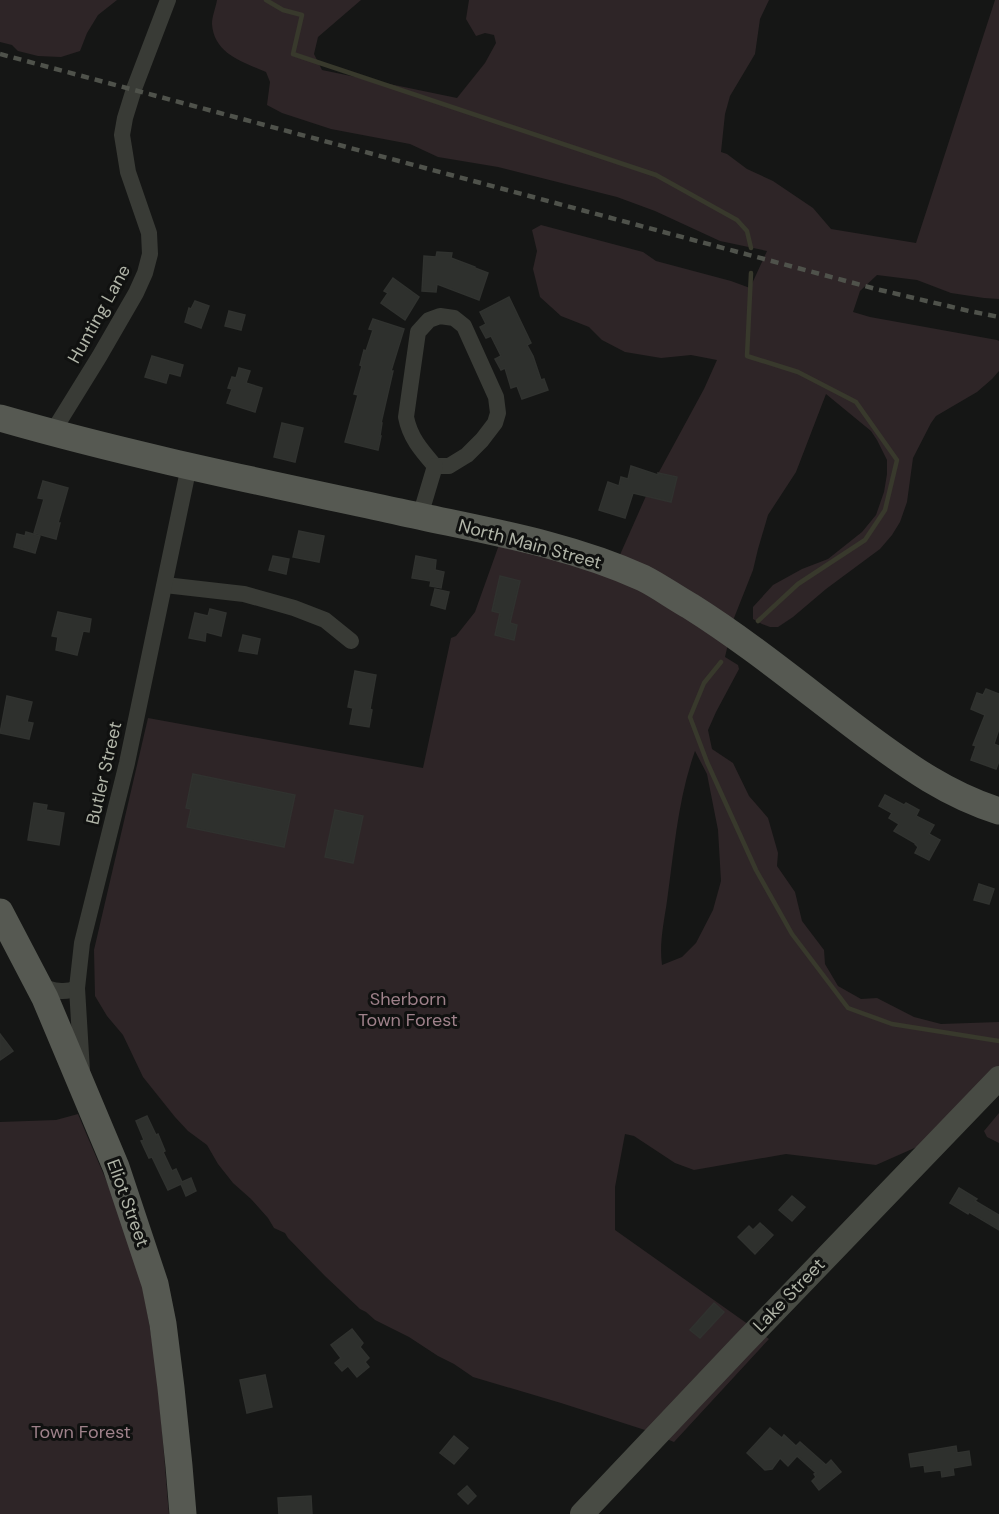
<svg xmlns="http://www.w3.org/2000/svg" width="999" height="1514" font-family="'DM Sans',sans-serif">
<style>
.green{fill:#2e2527;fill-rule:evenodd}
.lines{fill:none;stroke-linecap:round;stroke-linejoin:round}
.stream{stroke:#38392c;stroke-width:4.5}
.building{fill:#2e302d;stroke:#30322f;stroke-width:1.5}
.street{stroke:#393b36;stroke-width:16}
.secondary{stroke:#484b44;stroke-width:24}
.primary{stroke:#565952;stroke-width:27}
.rail{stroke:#4f524b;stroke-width:4.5;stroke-dasharray:8 6;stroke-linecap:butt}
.labels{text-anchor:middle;stroke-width:6;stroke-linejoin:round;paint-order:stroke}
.street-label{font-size:18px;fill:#b1b5a8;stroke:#101110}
.park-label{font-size:18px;fill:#9e818a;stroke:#101110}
</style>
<rect width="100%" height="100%" fill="#151615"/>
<!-- green -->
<g class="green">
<polygon points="0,0 117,0 98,15 87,33 80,51 61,57 38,56 18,51 12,45 0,42"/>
<path d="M217,0H361L318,37L314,54L322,70L457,98L485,63L496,43L494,35L485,33L476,36L466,19L469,0H769L760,19L755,54L730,96L725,114L721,152L727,154L747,169L773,181L813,208L831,229L916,243L995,0H999V299L984,298L951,293L917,280L877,275L860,291L853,312L870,317L997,340L999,341V371L992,379L977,392L936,416L931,423L913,458L907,502L900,522L892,535L880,549L826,589L793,617L778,627H770L762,624L753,619V607L773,585L802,569L828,559L862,532L876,515L884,492L887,474V460L877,440L871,431L826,394L796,472L768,515L758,549L753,570L734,618L725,657L738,665L739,669L716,712L708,730L712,749L733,763L749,796L768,818L778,853L777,866L795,892L802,921L824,950L825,964L838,986L861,999L877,998L914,1017L941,1024L999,1022V1067L919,1146L876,1165L786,1154L694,1170L675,1163L634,1136L625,1134L615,1187V1230L769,1339L674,1442L645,1430L561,1403L473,1377L454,1364L438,1356L409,1337L375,1320L366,1312L360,1309L325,1276L288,1238L285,1233L274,1228L268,1218L251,1199L233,1183L218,1164L207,1145L188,1131L175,1117L143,1077L123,1035L107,1016L95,996L94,950L148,718L423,768L451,638L456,636L475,612L500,542L619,557L646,496L704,389L717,360L691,355L661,358L625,352L602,340L589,327L561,316L540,297L533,269L537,251L532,230L541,225L643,252L656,261L731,281L750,288L767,251L720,241L655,211L617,197L498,167L438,157L410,144L331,129L282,113L267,105L270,82L266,72C243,62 214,54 212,24C212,16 216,7 217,0ZM695,751L707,774L718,830L721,881L713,910L696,943L682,957L662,965C659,943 664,922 667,901C674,851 678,798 695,751Z"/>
<polygon points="999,1113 999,1143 987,1137 984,1131"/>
<path d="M78,1114C99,1165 126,1221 139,1273C158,1352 162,1433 169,1514H0V1122L56,1120Z"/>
</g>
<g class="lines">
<!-- stream -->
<g class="stream">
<polyline points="266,0 283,10 302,15 293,54 656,175 737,220 747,231 751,248"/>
<polyline points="751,273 747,356 798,372 856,402 897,460 885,510 865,540 798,584 758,621"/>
<polyline points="721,662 704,683 690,717 707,762 756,870 792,934 848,1008 892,1024 999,1041"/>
</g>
</g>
<!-- building -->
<g class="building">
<polygon points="437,252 452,253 451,258 475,267 475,268 488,273 479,300 437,284 436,292 422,291 424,256 436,257"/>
<polygon points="393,278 419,297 405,320 381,303 388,293 384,291"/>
<polygon points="509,297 531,343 527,345 533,356 541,380 544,379 548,390 522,399 517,386 511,388 505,368 501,370 495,359 501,356 491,336 486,338 480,327 486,324 480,312"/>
<polygon points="195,301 209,306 201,328 185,322 189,308 191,309"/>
<polygon points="229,311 245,315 241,330 225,326"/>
<polygon points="373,319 404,329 391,371 393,371 381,423 382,423 380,436 381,436 378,450 345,442 358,395 354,394 362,366 360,365 364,350 366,351 373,330 369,329"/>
<polygon points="152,356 183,365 180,376 169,373 166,383 145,377"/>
<polygon points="239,368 250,371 246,383 262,388 255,412 227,403 232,389 228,388 232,377 236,378"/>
<polygon points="282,423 303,428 295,462 274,457"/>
<polygon points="631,466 658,475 658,473 677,477 671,502 633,493 625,518 599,510 608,482 619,486 621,477 628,479"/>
<polygon points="43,481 68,488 58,523 60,523 56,539 34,533 44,499 38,498"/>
<polygon points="299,531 324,536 319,562 293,557"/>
<polygon points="26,532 40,536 35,553 14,547 17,534 25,536"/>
<polygon points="273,556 289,559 286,574 269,570"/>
<polygon points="416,556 436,560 435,570 444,572 441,588 430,586 431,581 412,578"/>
<polygon points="500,576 520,581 510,623 517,625 514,640 495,635 500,613 492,611"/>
<polygon points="435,589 449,592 445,609 431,605"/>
<polygon points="210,609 226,613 221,636 206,632 205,641 189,638 195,613 208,616"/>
<polygon points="58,612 91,619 89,632 83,631 77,655 56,650 58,637 52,636"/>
<polygon points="243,635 260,639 257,654 239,651"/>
<polygon points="355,671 376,675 370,709 372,710 369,727 350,724 353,708 348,707"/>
<polygon points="986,689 999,694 999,729 994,744 999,746 999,761 996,769 971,760 976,746 973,745 985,715 971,709 977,693 983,695"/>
<polygon points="7,696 32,702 27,722 33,723 29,739 0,733"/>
<polygon points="193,774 295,795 284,847 187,827 191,809 186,808"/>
<polygon points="885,795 904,805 906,803 919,810 916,816 934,825 929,834 940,840 929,860 915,853 918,847 915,844 915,843 894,831 899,824 889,818 892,813 879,806"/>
<polygon points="34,803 47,805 46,810 64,813 59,845 28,840"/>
<polygon points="335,810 363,816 353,863 325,857"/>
<polygon points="979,884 994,889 989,904 974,900"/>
<polygon points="0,1034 13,1051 0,1060"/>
<polygon points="147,1116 156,1135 158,1134 165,1151 163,1152 172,1171 176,1169 182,1182 191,1178 196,1191 186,1196 181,1184 168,1190 152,1157 149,1158 141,1141 144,1140 136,1121"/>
<polygon points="959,1188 977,1199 975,1201 999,1215 999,1230 969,1212 968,1214 950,1203"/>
<polygon points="792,1196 805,1207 792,1221 779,1210"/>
<polygon points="760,1223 773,1235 755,1254 738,1237 749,1226 753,1230"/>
<polygon points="714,1303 724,1312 700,1338 690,1330"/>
<polygon points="352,1329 363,1343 360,1347 369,1358 365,1362 369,1367 357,1377 348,1366 342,1371 335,1363 341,1358 331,1345"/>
<polygon points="265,1375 272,1407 247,1413 240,1380"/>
<polygon points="770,1428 782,1438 784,1435 796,1446 800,1442 826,1465 831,1460 841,1472 819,1490 812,1481 816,1477 814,1474 816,1473 797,1456 788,1466 780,1458 772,1469 765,1470 747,1453"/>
<polygon points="454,1436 468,1448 454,1464 440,1453"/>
<polygon points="956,1446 957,1453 969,1451 971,1465 953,1468 954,1475 942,1477 941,1470 925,1472 924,1465 911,1467 909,1454"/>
<polygon points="467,1486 476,1496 468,1504 458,1494"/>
<polygon points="311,1496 312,1514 279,1514 278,1498"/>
</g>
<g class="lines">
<!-- street -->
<g class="street">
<path d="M440,316L454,318L464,326L496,397L498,413L495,423L482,440L467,455L449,466H435C422,451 410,438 406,417L418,332L429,320Z"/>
<polyline points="52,433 99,357 136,293 145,273 150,254 149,233 128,172 122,135 125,118 134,89 168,0"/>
<polyline points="420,516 435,466"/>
<polyline points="165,585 244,594 294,608 325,620 351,641"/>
<path d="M39,986C52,990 64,994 77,988"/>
<polyline points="82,1071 77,988 82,943 127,763 189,466"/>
</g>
<!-- secondary -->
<polyline class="secondary" points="582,1514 742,1345 999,1078"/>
<!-- primary -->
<g class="primary">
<path d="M0,418C132,456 266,483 400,512C481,530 566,543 643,578C659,586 674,597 690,606C752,645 808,692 867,736C909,767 948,795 999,811"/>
<polyline points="0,912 45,998 116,1167 155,1284 163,1324 171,1388 179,1466 183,1514"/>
</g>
<!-- rail -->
<polyline class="rail" points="0,54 876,289 969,311 999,317"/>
</g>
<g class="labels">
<!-- street labels -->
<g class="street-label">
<text transform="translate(99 314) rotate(-61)" y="6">Hunting Lane</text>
<text transform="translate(530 544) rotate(15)" y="6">North Main Street</text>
<text transform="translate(104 773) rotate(-77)" y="6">Butler Street</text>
<text transform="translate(128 1203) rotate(70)" y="6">Eliot Street</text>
<text transform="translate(789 1295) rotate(-46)" y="6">Lake Street</text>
</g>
<!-- park labels -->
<g class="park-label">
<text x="408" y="1005">Sherborn<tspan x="408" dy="21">Town Forest</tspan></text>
<text x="81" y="1438">Town Forest</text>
</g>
</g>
</svg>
